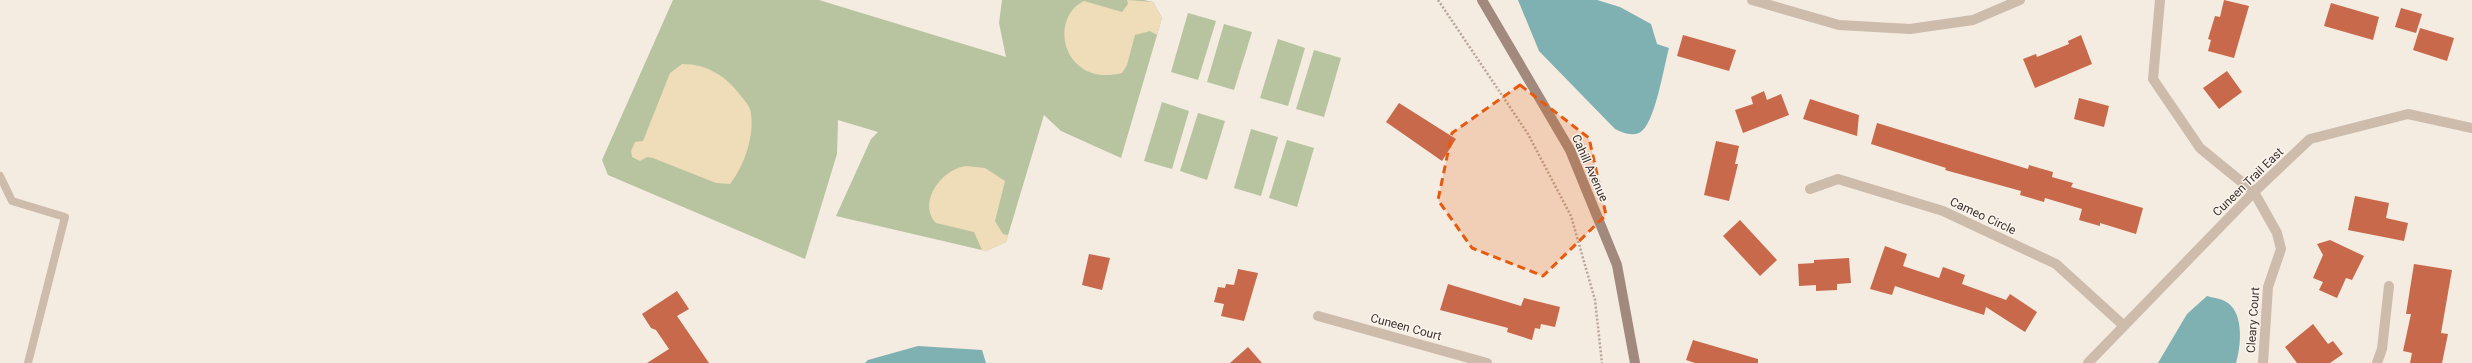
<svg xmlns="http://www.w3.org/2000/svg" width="2472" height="363" font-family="Roboto,sans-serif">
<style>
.green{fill:#b8c4a0}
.sand{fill:#efdcb8}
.water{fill:#7fb0b2}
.building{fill:#c8694b}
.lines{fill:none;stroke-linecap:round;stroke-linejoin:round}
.path{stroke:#b9a596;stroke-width:2.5;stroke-dasharray:2 2;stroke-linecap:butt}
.lane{stroke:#cdbbac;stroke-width:8}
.street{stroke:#cdbbac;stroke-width:10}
.secondary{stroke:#a18a7d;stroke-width:10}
.marked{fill:#e8590c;fill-opacity:0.2;stroke:#e8590c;stroke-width:3;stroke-dasharray:8 5;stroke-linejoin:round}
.labels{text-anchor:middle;stroke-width:3;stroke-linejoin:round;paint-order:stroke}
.street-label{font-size:12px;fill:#3b302b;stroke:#fbf5ee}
</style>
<rect width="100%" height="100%" fill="#f4ebe1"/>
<!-- green -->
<g class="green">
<polygon points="673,0 819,0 1006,57 999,23 1002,0 1144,0 1153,2 1162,18 1121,158 1061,131 1044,115 1006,242 986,251 836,216 871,139 878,132 838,120 837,154 805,259 608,175 602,160"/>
<polygon points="1188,13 1216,21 1198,80 1171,72"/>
<polygon points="1224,24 1252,32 1234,90 1207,82"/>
<polygon points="1278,39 1305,48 1288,106 1260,98"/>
<polygon points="1314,50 1341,58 1324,117 1296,109"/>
<polygon points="1162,102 1189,111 1172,169 1144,161"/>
<polygon points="1198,113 1225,121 1207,180 1180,171"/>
<polygon points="1251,129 1278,137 1261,196 1234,188"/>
<polygon points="1287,140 1314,148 1297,207 1269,198"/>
</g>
<!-- sand -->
<g class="sand">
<path d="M1127,0L1153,2L1162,18L1157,35L1150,31L1135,35L1127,65L1122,73C1064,88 1047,19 1084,1L1122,12L1128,4Z"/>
<path d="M682,64C708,64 727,77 741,96C744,100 748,104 750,109C756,132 745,165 730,184L716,183L653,158L647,157L640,161L632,157L631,151L635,142L643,141L670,73Z"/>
<path d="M966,166L985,168L1005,181L995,221L1003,234L1008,235L1006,242L986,251L982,250L974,232L936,223C917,202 942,169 966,166Z"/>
</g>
<!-- water -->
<g class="water">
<path d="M1518,0H1597L1620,7L1651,24L1657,44L1669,48C1664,65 1655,126 1639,133C1631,136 1623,133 1615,129L1539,51Z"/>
<path d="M2207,296C2214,298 2223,299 2228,303C2244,315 2241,346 2236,363H2158L2187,314Z"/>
<polygon points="918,346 982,350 986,363 865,363 868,360"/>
</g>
<!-- building -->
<g class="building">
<polygon points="2224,0 2249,6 2234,58 2208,51 2211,40 2208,39 2215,16 2220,17"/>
<polygon points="2331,3 2379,17 2373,40 2324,26"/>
<polygon points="2401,8 2422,14 2416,33 2395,27"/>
<polygon points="2420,28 2454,38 2447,61 2413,50"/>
<polygon points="1683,35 1736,50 1729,71 1677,56"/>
<polygon points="2081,35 2092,64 2035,88 2023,59 2036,54 2037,57 2069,44 2068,41"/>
<polygon points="2227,71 2242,92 2219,109 2203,88"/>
<polygon points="1764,91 1767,100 1781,94 1789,115 1743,133 1735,110 1753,104 1751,97"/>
<polygon points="2079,98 2109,106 2104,127 2074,119"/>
<polygon points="1810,99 1859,115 1857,136 1803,119"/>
<polygon points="1399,103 1456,139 1442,161 1386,122"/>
<polygon points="1877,123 2028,169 2029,165 2053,172 2052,177 2073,183 2071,187 2143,208 2136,234 2100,223 2100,226 2079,220 2082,209 2045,198 2044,202 2020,195 2021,191 1945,170 1946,168 1871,144"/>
<polygon points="1716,141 1739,146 1735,164 1738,164 1729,201 1704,195"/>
<polygon points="2355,196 2389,203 2386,218 2408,223 2404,241 2348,230"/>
<polygon points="1740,220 1777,260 1760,276 1723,236"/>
<polygon points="2330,240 2364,256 2352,280 2346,278 2337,298 2319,290 2323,282 2313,278 2323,255 2317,244"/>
<polygon points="1885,246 1907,254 1903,266 1939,278 1943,267 1965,275 1962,284 2006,300 2010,294 2037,312 2025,332 1986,307 1984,315 1895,286 1892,295 1870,289"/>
<polygon points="1089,254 1110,258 1102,290 1082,285"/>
<polygon points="1849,258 1851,283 1837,284 1837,290 1816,291 1816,285 1799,286 1798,264 1814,263 1814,260"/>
<polygon points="2414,264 2452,270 2441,333 2448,334 2442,363 2410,363 2412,353 2403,351 2411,314 2406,314"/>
<polygon points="1238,269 1258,273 1244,321 1221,316 1224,304 1214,302 1218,287 1225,288 1226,284 1234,285"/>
<polygon points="1448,284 1521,306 1524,298 1560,307 1555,327 1541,324 1540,329 1535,328 1532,340 1507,332 1508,328 1440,310"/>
<polygon points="677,291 689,309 677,316 709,363 647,363 669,349 656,330 651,328 642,314"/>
<polygon points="2313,324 2328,344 2333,341 2343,354 2330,363 2297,363 2285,347"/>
<polygon points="1693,340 1758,359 1758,363 1695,363 1686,360"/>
<polygon points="1248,347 1262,363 1230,363"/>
</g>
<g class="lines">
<!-- path -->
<polyline class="path" points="1438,0 1528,134 1571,216 1595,300 1602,363"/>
<!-- lane -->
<polyline class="lane" points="0,176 12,201 65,217 28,363"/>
<!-- street -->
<g class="street">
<polyline points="1752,0 1839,25 1910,29 1973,20 2020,0"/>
<polyline points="2160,0 2153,79 2200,148 2254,192 2277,233 2281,249 2268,287 2263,363"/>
<polyline points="1810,189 1838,179 1943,211 2056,264 2123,325"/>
<polyline points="1318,316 1487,363"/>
<polyline points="2088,363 2254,192 2310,139 2408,114 2472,128"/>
<polyline points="2377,363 2382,349 2389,286"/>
</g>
<!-- secondary -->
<polyline class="secondary" points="1482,0 1570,150 1617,265 1635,363"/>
</g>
<!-- marked area -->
<path class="marked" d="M1520,85L1589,138L1606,215L1543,276L1472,248L1438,200L1452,133Z"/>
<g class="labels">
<!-- street labels -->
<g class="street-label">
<text transform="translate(1590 168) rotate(66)" y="4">Cahill Avenue</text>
<text transform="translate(2248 182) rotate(-44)" y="4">Cuneen Trail East</text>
<text transform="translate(1983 216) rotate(25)" y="4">Cameo Circle</text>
<text transform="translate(2253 320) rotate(-86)" y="4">Cleary Court</text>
<text transform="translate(1406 327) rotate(15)" y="4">Cuneen Court</text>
</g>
</g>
</svg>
